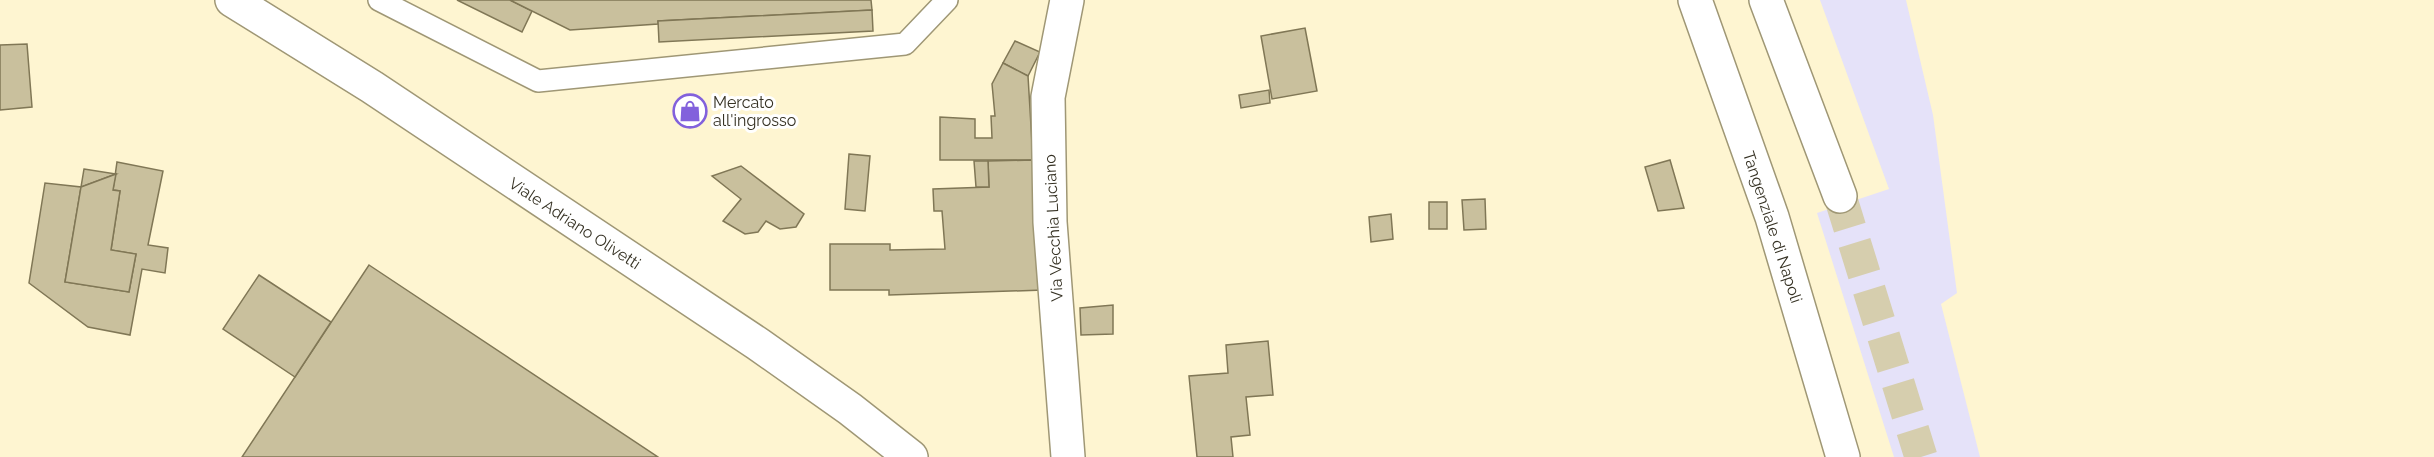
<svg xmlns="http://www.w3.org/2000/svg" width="2434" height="457" font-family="Raleway,sans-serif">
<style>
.grass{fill:#e5e2f9}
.building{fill:#c9c09d;stroke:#807756;stroke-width:1.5}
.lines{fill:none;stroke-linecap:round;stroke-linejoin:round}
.highway-tunnel{stroke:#d6ceae;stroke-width:33;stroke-dasharray:33 16;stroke-linecap:butt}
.lane-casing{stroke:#9f9775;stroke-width:24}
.street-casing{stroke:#9f9775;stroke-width:36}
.primary-casing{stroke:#9f9775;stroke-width:36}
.highway-casing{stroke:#9f9775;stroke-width:36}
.lane{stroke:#fff;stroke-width:21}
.street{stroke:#fff;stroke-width:33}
.primary{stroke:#fff;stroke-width:33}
.highway{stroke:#fff;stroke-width:33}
.labels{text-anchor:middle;stroke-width:6;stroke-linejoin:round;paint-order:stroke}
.poi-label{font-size:16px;fill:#363224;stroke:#fff;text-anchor:start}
.street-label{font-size:16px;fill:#363224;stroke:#fff}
</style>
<rect width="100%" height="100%" fill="#fef5d1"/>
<!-- grass -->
<polygon class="grass" points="1820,0 1906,0 1933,115 1957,293 1941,304 1980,457 1894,457 1817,213 1889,189"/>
<!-- building -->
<g class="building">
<polygon points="457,0 510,0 532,11 522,32"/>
<polygon points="510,0 871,0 872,10 658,21 658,24 570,30"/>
<polygon points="872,10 873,31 659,42 658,21"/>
<polygon points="1305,28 1317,91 1272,99 1261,36"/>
<polygon points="1015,41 1040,52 1028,76 1003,63"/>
<polygon points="27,44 32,107 0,110 0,45"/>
<polygon points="1003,63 1028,76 1033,160 940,160 940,117 975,119 975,138 992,138 991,116 995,116 992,84"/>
<polygon points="1269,90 1270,103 1241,108 1239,95"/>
<polygon points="849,154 870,156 865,211 845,209"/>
<polygon points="1033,160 1043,290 889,295 889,290 830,290 830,244 890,244 890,250 945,249 942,211 934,211 933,189 989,187 988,161"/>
<polygon points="1670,160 1684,208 1658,211 1645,167"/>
<polygon points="974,161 988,161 989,187 976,187"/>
<polygon points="117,162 163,171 148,245 168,248 165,273 142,269 130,335 88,327 29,283 45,183 81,187 65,282 129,292 136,254 111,250 120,191 113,190"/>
<polygon points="741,166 804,214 796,227 780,229 766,221 758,232 745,234 723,221 741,199 712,176"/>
<polygon points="84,169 116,174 81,187"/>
<polygon points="116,174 113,190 120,191 111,250 136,254 129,292 65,282 81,187"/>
<polygon points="1485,199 1486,229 1464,230 1462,200"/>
<rect x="1429" y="202" width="18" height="27"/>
<polygon points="1391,214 1393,239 1371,242 1369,217"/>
<polygon points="369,265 658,457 242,457"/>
<polygon points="259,275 331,322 295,377 223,329"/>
<polygon points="1113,305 1113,334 1081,335 1080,308"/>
<polygon points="1268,341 1273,395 1246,397 1250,435 1231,437 1233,457 1197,457 1189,376 1228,373 1226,345"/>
</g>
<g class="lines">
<!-- highway-tunnel -->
<polyline class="highway-tunnel" points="1840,196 1921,457"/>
<!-- lane casing -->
<g class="lane-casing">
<polyline id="lane" points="379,0 538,81 905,44 947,0"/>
</g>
<!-- street casing -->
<g class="street-casing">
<polyline id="street" points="1067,0 1048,97 1050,222 1068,457"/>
</g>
<!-- primary casing -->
<g class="primary-casing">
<polyline id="primary" points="232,0 372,87 758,344 850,409 911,457"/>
</g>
<!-- highway casing -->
<g class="highway-casing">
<g id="highway">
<polyline points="1695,0 1772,217 1843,457"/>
<polyline points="1766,0 1840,196"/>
</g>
</g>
<!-- lane -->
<use href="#lane" class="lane"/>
<!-- street -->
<use href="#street" class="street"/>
<!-- primary -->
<use href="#primary" class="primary"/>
<!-- highway -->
<use href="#highway" class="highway"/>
</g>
<!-- icons -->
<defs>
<g id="shop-ring" transform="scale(1.725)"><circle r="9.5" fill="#fff" stroke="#8261dc" stroke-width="1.5"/><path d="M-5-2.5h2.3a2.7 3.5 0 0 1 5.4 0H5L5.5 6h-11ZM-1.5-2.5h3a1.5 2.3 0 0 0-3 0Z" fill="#8261dc"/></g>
</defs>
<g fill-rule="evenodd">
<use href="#shop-ring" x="690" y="111"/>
</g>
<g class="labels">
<!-- poi labels -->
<g class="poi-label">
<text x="713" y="108">Mercato<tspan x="713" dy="18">all'ingrosso</tspan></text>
</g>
<!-- street labels -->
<g class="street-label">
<text transform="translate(575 223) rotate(33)" y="6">Viale Adriano Olivetti</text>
<text transform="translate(1773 227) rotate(72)" y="6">Tangenziale di Napoli</text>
<text transform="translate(1053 228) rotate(-93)" y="6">Via Vecchia Luciano</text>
</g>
</g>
</svg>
